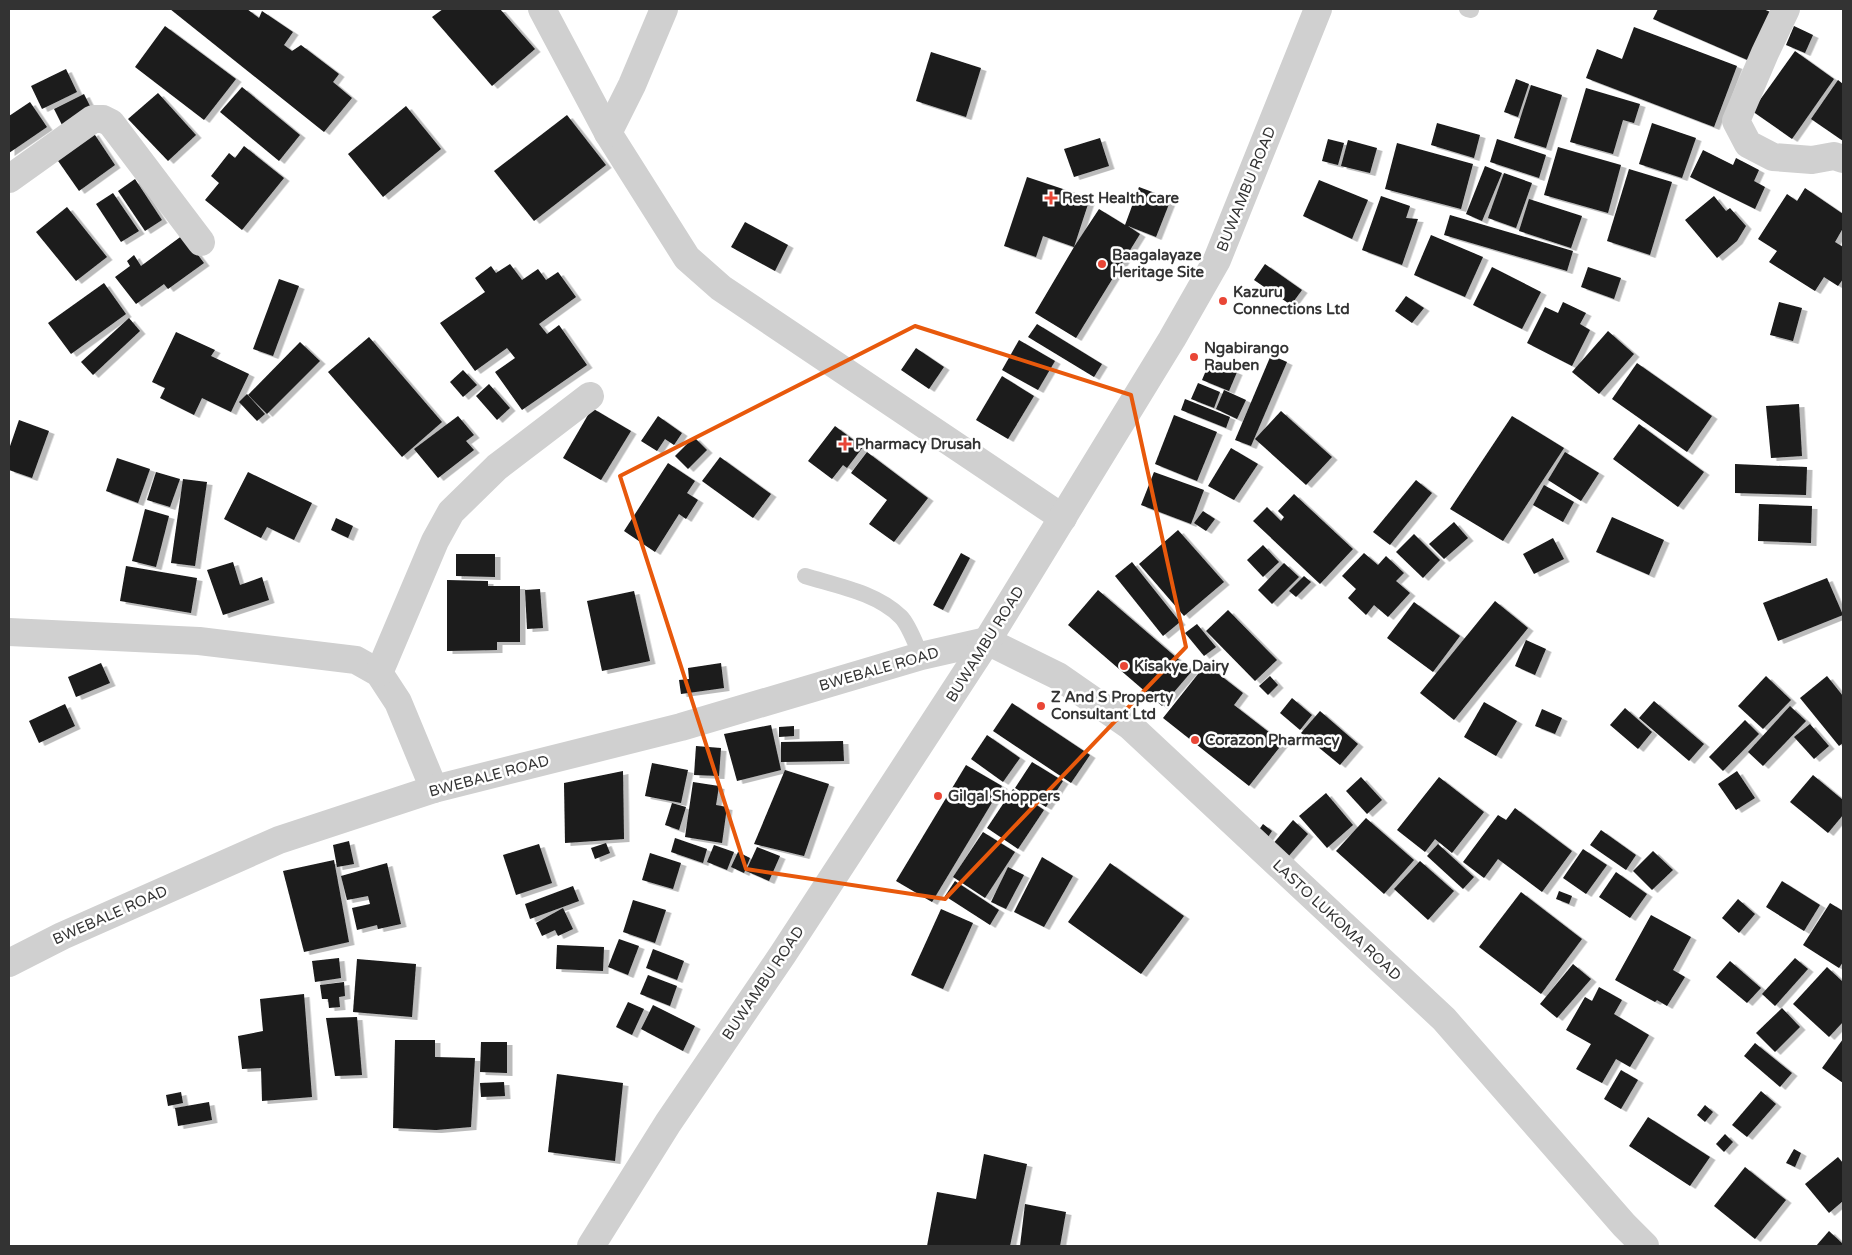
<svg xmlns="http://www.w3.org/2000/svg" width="1852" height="1255" font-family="'Varela Round',sans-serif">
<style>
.building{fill:#1a1a1a;filter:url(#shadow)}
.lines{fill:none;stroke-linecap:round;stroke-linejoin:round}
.service{stroke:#d0d0d0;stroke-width:16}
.minor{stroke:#d0d0d0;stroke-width:28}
.tertiary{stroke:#d0d0d0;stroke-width:28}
.marked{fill:none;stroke:#e8590c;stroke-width:4;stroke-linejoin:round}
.poi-dot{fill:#e94636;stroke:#fff;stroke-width:2}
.labels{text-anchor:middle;stroke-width:5;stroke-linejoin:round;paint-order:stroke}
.street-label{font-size:15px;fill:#333;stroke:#fff}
.poi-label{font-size:15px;font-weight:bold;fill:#333;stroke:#fff;text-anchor:start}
</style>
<defs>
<filter id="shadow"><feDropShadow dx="5.5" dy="3" stdDeviation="0" flood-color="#0004"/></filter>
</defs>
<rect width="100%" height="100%" fill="#fff"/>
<!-- building -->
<g class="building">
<polygon points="170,9 247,9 259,18 262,11 293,32 284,45 292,51 301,45 339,74 333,82 352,98 324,132"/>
<polygon points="443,9 500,9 535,49 492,86 432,17"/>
<polygon points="1658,9 1763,9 1773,13 1752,62 1653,19"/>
<polygon points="165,26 236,79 204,120 135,67"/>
<polygon points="1794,26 1813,35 1805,53 1786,45"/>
<polygon points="1634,27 1737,66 1714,127 1586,78 1597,49 1622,59"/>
<polygon points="1795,51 1834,79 1792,139 1752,111"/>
<polygon points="931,52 981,68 966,117 916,101"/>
<polygon points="66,69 77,92 42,109 31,86"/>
<polygon points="1516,79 1529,84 1518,117 1504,112"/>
<polygon points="1838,80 1843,84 1843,141 1811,119"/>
<polygon points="1531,85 1562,95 1546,148 1514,138"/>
<polygon points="242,87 300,135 279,161 220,112"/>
<polygon points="1586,88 1640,104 1634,123 1623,120 1613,154 1570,142"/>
<polygon points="158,93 196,135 168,161 128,119"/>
<polygon points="84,94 94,114 64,129 54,109"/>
<polygon points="30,102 47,127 9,153 9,116"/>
<polygon points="406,106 441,149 383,197 348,154"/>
<polygon points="567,115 606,165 534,221 494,171"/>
<polygon points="1437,123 1480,135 1474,158 1431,145"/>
<polygon points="1652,123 1696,138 1682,178 1639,164"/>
<polygon points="93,132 115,165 79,191 56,158"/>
<polygon points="1100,138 1109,166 1074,177 1064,149"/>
<polygon points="1328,139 1344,143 1338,165 1322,161"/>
<polygon points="1497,139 1546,155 1539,178 1490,162"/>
<polygon points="1348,140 1377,148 1370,173 1341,166"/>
<polygon points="1397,143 1473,164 1461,209 1385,189"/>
<polygon points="244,146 284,178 242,230 205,200 219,183 211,176 229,153 235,158"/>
<polygon points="1558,147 1621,165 1608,213 1544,195"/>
<polygon points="1703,150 1733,165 1736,158 1759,170 1754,181 1765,187 1755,209 1690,177"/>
<polygon points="1485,166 1502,173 1482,221 1466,214"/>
<polygon points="1629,169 1672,182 1650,255 1607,241"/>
<polygon points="1504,173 1532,183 1516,228 1488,218"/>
<polygon points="1027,177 1090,198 1074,247 1099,209 1125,225 1139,187 1171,199 1156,237 1128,226 1140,234 1076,338 1035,313 1074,247 1043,236 1036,257 1004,246"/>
<polygon points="135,179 162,220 145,231 118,191"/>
<polygon points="1319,180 1368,200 1352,239 1303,216"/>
<polygon points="1805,188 1843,214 1843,228 1835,242 1843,247 1843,279 1838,286 1824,277 1815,291 1769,262 1777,251 1758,239 1787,194 1797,201"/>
<polygon points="113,193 139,231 121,242 96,204"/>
<polygon points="1381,196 1410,206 1406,218 1418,219 1402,265 1362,250"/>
<polygon points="1714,196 1726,211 1730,208 1746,226 1737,241 1717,258 1685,220"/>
<polygon points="1529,199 1582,216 1571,248 1519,231"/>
<polygon points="67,207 107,257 76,281 36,232"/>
<polygon points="1450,215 1573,251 1567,271 1444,235"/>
<polygon points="745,222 788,245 775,271 731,247"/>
<polygon points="183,235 204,263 168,289 164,284 136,304 115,277 130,266 127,261 134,255 141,266"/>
<polygon points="1431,235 1483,257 1465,297 1414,275"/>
<polygon points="510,264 522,280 538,269 546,280 558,272 576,297 539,324 547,334 559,325 587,365 522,410 495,372 515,358 507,348 475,371 440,323 485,292 475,278 491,266 496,273"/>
<polygon points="1265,264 1302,290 1291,305 1254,280"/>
<polygon points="1492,267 1541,292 1522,329 1473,305"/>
<polygon points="1588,267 1621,278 1614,299 1581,287"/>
<polygon points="279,279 299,286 273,356 253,349"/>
<polygon points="104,283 126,314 71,354 48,323"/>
<polygon points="1406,296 1424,308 1412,323 1395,311"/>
<polygon points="1563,302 1586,313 1580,324 1590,330 1572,366 1527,343 1545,307 1558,313"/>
<polygon points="1779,302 1802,308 1793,341 1770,335"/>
<polygon points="129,318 140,331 93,375 81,362"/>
<polygon points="1037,324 1102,364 1094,377 1028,337"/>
<polygon points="1608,331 1634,354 1599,394 1572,372"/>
<polygon points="176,332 215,350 211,356 249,374 231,412 202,398 194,415 160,398 165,388 152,382"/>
<polygon points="369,337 442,422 402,457 328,372"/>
<polygon points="1019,340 1055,361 1038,390 1002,370"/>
<polygon points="300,342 320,361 267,414 248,395"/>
<polygon points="916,348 944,367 929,389 901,370"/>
<polygon points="1271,355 1287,362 1251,446 1235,440"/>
<polygon points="1210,361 1237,372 1229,391 1202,380"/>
<polygon points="1637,363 1712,416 1687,452 1612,399"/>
<polygon points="463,370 477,385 463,397 450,382"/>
<polygon points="1002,376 1034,396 1008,439 976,420"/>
<polygon points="1198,383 1220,392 1214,408 1191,399"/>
<polygon points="489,384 510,408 497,420 476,396"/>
<polygon points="1224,390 1246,400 1237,419 1216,409"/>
<polygon points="247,394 265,414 257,421 239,402"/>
<polygon points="1185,399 1230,417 1226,428 1181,410"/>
<polygon points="1799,404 1802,456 1771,458 1766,406"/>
<polygon points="592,408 631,431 601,480 563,458"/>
<polygon points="1281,411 1332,457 1306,485 1255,439"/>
<polygon points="1174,415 1217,432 1197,481 1155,464"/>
<polygon points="458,416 474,435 466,441 474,450 438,478 414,449"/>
<polygon points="658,416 682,433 674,445 665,439 657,451 641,441"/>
<polygon points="1512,416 1564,448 1503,541 1450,509"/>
<polygon points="19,420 49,431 32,478 9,470 9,449"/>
<polygon points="1639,424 1704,472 1678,507 1613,459"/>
<polygon points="835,426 863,447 847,468 843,465 832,479 808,461"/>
<polygon points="694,437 707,450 688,469 675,456"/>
<polygon points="1231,448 1258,464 1234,500 1208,486"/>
<polygon points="867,452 928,498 894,542 869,524 887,500 851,473"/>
<polygon points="1565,452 1599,473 1581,501 1548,480"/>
<polygon points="720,457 771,494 753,518 702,481"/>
<polygon points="117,458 150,469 138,503 106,491"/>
<polygon points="668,463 695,481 687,493 698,500 686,519 679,514 655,552 624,531"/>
<polygon points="1735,464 1807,467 1806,495 1735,493"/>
<polygon points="156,472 180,479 170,507 147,500"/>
<polygon points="248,472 312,503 294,540 267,527 261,538 224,519"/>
<polygon points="1154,472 1204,490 1191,524 1141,505"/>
<polygon points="183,479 207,482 195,566 171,563"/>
<polygon points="1416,480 1432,493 1390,545 1373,532"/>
<polygon points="1544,485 1574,502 1563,522 1533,505"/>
<polygon points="1294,494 1353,549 1320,584 1253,521 1267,507 1281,521 1284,517 1278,511"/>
<polygon points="1759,504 1812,506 1811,543 1758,541"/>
<polygon points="145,509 169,516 156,567 132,561"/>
<polygon points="1203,511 1215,519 1206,531 1194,523"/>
<polygon points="1612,517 1664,540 1649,575 1596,552"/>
<polygon points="336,518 353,526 348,538 331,530"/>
<polygon points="1454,522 1468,538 1444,559 1429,544"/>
<polygon points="1178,530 1224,582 1184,616 1139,564"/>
<polygon points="1414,534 1440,560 1423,578 1396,552"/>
<polygon points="1553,538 1564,559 1534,574 1523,554"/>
<polygon points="1263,545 1279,562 1263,577 1247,560"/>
<polygon points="961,553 970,558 943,610 933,605"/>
<polygon points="1364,553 1378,565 1386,556 1404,573 1396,581 1410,593 1388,617 1374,605 1366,615 1348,598 1356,589 1342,576"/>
<polygon points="456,554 495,554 495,577 456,576"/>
<polygon points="233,562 240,585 262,577 269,600 223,615 207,570"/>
<polygon points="1132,562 1180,622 1163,636 1115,576"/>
<polygon points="1284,563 1299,577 1272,604 1258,590"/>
<polygon points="126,566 197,578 191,613 120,601"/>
<polygon points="1304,576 1311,582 1296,597 1289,591"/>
<polygon points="1827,578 1843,615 1778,641 1763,603"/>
<polygon points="447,580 488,581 488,586 520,586 520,642 497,642 497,650 447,651"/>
<polygon points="540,589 543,628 527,629 525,590"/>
<polygon points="1098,590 1192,671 1162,706 1068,625"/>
<polygon points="634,591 650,661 602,671 587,601"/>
<polygon points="1495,601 1528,628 1454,720 1420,693"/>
<polygon points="1414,602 1460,636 1433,672 1387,638"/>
<polygon points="1228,610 1277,660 1255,681 1206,631"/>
<polygon points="1197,624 1216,647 1204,656 1185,633"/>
<polygon points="1526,640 1546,649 1535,675 1515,666"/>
<polygon points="101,663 110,683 76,697 68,677"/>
<polygon points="721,663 724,688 681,694 679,680 689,679 688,668"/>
<polygon points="1206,664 1243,693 1234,705 1283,743 1249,786 1163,718"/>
<polygon points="1270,676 1278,685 1268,695 1259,686"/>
<polygon points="1766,676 1791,700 1763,729 1738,706"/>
<polygon points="1827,676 1843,696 1843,743 1839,746 1800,698"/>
<polygon points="1292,698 1312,715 1300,730 1280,713"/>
<polygon points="1654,701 1704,744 1689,761 1639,718"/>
<polygon points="1484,702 1517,721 1496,756 1464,737"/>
<polygon points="1012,703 1090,755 1071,783 993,731"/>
<polygon points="65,704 75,726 39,743 29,721"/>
<polygon points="1790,706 1806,721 1763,766 1748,752"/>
<polygon points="1625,708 1652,732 1638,749 1610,725"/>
<polygon points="1542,709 1562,718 1555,734 1535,726"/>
<polygon points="1320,711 1358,744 1340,765 1301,733"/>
<polygon points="1745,720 1759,734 1723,771 1709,757"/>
<polygon points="1810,724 1829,746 1814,759 1794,737"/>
<polygon points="771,725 781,770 737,781 724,734"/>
<polygon points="794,726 794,736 779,737 779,727"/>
<polygon points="987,735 1020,758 1003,782 971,759"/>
<polygon points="843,741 844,761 781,762 781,742"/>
<polygon points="696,746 721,748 719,776 694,775"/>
<polygon points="1032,762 1063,781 1046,807 1015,788"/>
<polygon points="652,763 688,770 681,803 645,796"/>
<polygon points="966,765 1002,786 932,902 896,881"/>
<polygon points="785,770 829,784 804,856 754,844"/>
<polygon points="623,771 624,839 565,843 564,783"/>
<polygon points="1737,771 1755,798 1736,810 1718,784"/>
<polygon points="1813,775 1843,800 1843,815 1828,833 1790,802"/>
<polygon points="1361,777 1382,800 1367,814 1346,791"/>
<polygon points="1439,777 1484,812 1452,853 1435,839 1425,852 1397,830"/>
<polygon points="693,782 719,786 716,805 727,807 722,843 685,837"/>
<polygon points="1013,789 1044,810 1018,849 987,828"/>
<polygon points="1326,793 1353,825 1327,848 1299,816"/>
<polygon points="672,803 686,807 679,830 665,825"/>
<polygon points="1515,808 1572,851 1542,892 1498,859 1484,878 1463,862 1498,815 1506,820"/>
<polygon points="1366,818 1414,860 1384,894 1336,851"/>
<polygon points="1293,820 1308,834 1287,858 1272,845"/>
<polygon points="1263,824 1272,831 1266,840 1256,834"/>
<polygon points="1601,830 1636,855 1626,870 1590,845"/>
<polygon points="983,832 1015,852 985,898 953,877"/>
<polygon points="675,838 707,849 703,863 671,852"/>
<polygon points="349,841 354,864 337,867 333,845"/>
<polygon points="606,843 610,853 595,859 591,848"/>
<polygon points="539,844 552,883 516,895 503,855"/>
<polygon points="1438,844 1474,877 1463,889 1427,856"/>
<polygon points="714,845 734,852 727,870 707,862"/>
<polygon points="757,847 780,856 769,881 746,871"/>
<polygon points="1583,849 1607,865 1586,894 1563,878"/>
<polygon points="1653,851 1673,870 1652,890 1633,871"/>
<polygon points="738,852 750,858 744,873 731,867"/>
<polygon points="650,853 681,863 673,889 642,880"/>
<polygon points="1042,857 1073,876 1044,927 1014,912"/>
<polygon points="334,860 349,942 304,952 283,871"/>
<polygon points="1420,861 1454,891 1428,920 1394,889"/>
<polygon points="387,863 401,924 378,929 377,925 357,930 352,908 370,904 368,896 347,900 341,876"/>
<polygon points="1110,863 1184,916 1141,974 1068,922"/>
<polygon points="1008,867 1024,875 1006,909 991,902"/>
<polygon points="1616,872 1647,894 1630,918 1599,897"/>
<polygon points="955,881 999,910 990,925 945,896"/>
<polygon points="1782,881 1820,905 1804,931 1766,907"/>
<polygon points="573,886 579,901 530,919 525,904"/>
<polygon points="1559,891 1572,896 1569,904 1556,899"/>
<polygon points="1521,892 1582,939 1541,994 1479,947"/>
<polygon points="1738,899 1755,914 1739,933 1722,918"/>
<polygon points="633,900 666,910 655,943 623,932"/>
<polygon points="1830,903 1843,911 1843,962 1839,968 1803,945"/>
<polygon points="563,908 573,929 558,936 555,930 542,936 536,923"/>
<polygon points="941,909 973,923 943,989 911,975"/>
<polygon points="1651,915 1691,937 1673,970 1685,977 1667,1006 1657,1000 1655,1002 1615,980"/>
<polygon points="619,939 639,946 628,975 608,967"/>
<polygon points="557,945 604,947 603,971 556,969"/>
<polygon points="653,949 684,961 677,980 646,968"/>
<polygon points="339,958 341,978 315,982 312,961"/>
<polygon points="1795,958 1808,969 1775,1006 1762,994"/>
<polygon points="357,959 416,964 412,1017 353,1012"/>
<polygon points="1730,961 1761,988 1747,1003 1716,977"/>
<polygon points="1573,964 1591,979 1557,1018 1540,1004"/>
<polygon points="1827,967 1843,982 1843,1022 1829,1037 1793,1004"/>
<polygon points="648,975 677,986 670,1006 640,994"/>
<polygon points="344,982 345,996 339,997 340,1007 329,1008 328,999 322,999 320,985"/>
<polygon points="1599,987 1622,1000 1614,1014 1649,1035 1630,1067 1616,1059 1602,1083 1576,1069 1591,1044 1566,1030 1585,997 1592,1001"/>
<polygon points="304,994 312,1097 262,1101 261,1068 242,1069 238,1036 263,1031 260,999"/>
<polygon points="628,1002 644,1009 632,1035 616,1027"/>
<polygon points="653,1005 695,1026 683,1051 641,1029"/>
<polygon points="1782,1008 1800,1027 1775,1052 1756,1033"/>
<polygon points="357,1017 362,1075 335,1076 326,1018"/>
<polygon points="1843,1039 1843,1083 1822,1068"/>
<polygon points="395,1040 435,1040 435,1057 475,1058 471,1127 436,1130 393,1128"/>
<polygon points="481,1042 507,1042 507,1073 480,1072"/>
<polygon points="1755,1043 1792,1073 1780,1087 1744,1056"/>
<polygon points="1621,1070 1638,1080 1621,1109 1604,1099"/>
<polygon points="557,1074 623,1083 615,1161 548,1152"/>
<polygon points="504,1082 505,1096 481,1097 480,1083"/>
<polygon points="1761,1091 1776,1104 1747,1137 1732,1125"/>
<polygon points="181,1092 183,1103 168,1106 166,1095"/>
<polygon points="209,1102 212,1120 178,1126 175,1108"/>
<polygon points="1705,1105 1713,1112 1705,1122 1697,1115"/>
<polygon points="1648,1117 1710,1157 1690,1186 1629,1146"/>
<polygon points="1725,1134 1733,1142 1724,1152 1716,1144"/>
<polygon points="1794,1149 1801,1153 1795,1167 1786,1163"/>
<polygon points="984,1154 1027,1164 1010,1246 927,1246 937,1192 976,1199"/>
<polygon points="1838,1157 1843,1163 1843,1201 1829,1213 1805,1184"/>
<polygon points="1745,1167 1786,1200 1755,1239 1714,1206"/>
<polygon points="1025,1204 1066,1212 1060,1246 1020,1246"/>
<polygon points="1829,1231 1843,1244 1843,1246 1816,1246"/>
</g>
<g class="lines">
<!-- service -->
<g class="service">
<polyline points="1467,9 1471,10"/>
<path d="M805,576C838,586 877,593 901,617C909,625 916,645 921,656"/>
</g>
<!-- minor -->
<g class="minor">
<polyline points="542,9 608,133 687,258 721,288 1063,518"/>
<polyline points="1786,9 1765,53 1736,121 1748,144 1773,157 1812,160 1834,156 1843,159"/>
<polyline points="608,133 632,85 664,9"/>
<polyline points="9,179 93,119 103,119 111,123 201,242"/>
<polyline points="9,632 199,641 356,660 379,673 398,702 434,789"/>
<polyline points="379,673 435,541 451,512 497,467 590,396"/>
<polyline points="9,963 62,936 279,840 434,789 681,727 921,656 987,641 1058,676 1130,726 1444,1019 1624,1225 1645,1246"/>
</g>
<!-- tertiary -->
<polyline class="tertiary" points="591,1246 668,1123 783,954 987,641 1172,339 1217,260 1318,9"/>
</g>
<!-- marked area -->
<path class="marked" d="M915,326L1131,395L1186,647L945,899L746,869L620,476Z"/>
<!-- markers -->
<g class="poi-dot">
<path d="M1048.5 190.5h5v5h5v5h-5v5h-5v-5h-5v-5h5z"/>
<circle cx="1102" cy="264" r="5"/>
<circle cx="1223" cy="301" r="5"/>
<circle cx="1194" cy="357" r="5"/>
<path d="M842.5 436.5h5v5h5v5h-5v5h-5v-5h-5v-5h5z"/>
<circle cx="1124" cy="666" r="5"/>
<circle cx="1041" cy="706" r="5"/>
<circle cx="1195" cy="740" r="5"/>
<circle cx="938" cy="796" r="5"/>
</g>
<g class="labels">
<!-- street labels -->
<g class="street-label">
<text transform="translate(1246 189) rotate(-68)" y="5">BUWAMBU ROAD</text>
<text transform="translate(985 644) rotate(-58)" y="5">BUWAMBU ROAD</text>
<text transform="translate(879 669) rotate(-16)" y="5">BWEBALE ROAD</text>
<text transform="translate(489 776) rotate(-15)" y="5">BWEBALE ROAD</text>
<text transform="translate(110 915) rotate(-24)" y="5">BWEBALE ROAD</text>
<text transform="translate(1337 920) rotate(43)" y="5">LASTO LUKOMA ROAD</text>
<text transform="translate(763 983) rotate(-56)" y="5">BUWAMBU ROAD</text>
</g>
<!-- poi labels -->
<g class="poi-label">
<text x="1062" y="203">Rest Health care</text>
<text x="1112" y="260">Baagalayaze<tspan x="1112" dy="17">Heritage Site</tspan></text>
<text x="1233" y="297">Kazuru<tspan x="1233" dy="17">Connections Ltd</tspan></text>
<text x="1204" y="353">Ngabirango<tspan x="1204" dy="17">Rauben</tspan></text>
<text x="855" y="449">Pharmacy Drusah</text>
<text x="1134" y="671">Kisakye Dairy</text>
<text x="1051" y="702">Z And S Property<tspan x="1051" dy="17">Consultant Ltd</tspan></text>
<text x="1205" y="745">Corazon Pharmacy</text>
<text x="948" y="801">Gilgal Shoppers</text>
</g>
</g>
<!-- border -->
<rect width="1852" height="1255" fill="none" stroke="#333333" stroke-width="20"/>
</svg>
